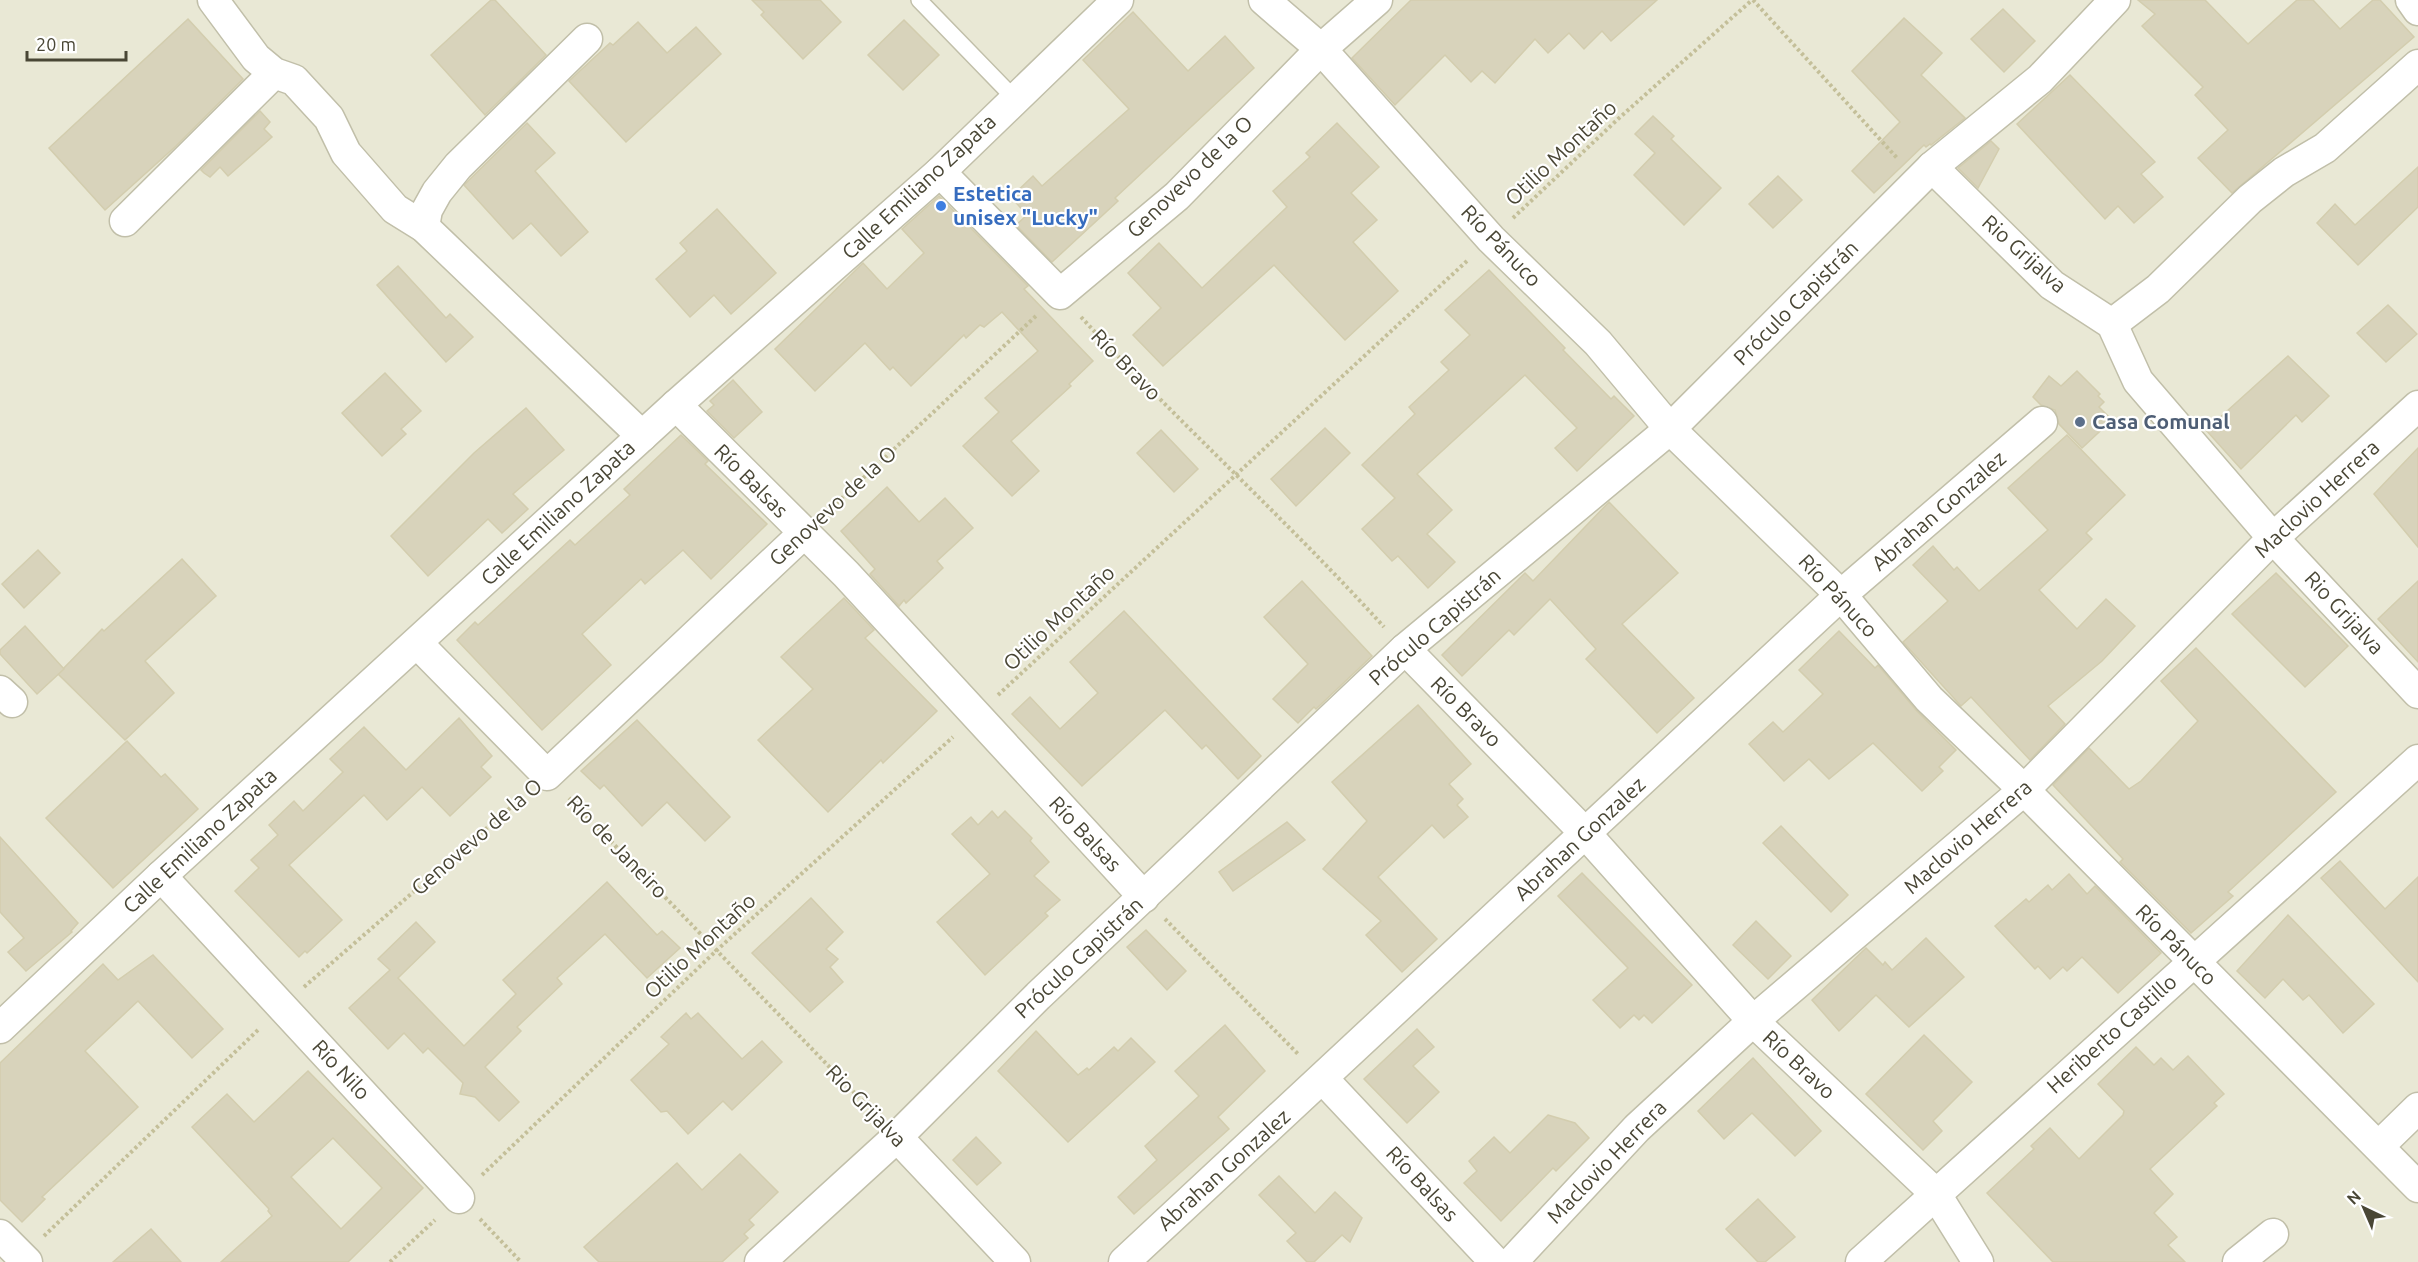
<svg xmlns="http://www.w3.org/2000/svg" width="2418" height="1262" font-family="Ubuntu,sans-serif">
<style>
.residential{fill:#e9e8d5}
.building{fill:#d8d3bb;stroke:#d3cdae;stroke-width:1.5;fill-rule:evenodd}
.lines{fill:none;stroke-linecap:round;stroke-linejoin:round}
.service-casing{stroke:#c1bfa9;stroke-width:18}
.minor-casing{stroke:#c1bfa9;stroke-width:33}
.path{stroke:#c4bf99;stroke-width:4;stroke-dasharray:3 3;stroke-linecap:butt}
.service{stroke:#fff;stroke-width:15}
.minor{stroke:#fff;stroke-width:30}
.shop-dot{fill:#3f7fe0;stroke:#fff;stroke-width:2}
.service-dot{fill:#5c6f8a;stroke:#fff;stroke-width:2}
.labels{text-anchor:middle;stroke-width:4.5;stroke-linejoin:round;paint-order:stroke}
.street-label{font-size:21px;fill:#494635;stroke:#fff}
.shop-label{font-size:21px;font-weight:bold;fill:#366cbe;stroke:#fff;text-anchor:start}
.service-label{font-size:21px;font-weight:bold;fill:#4e5e75;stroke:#fff;text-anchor:start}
</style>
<rect width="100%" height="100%" fill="#f5f4e7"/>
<!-- residential -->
<rect class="residential" x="0" y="0" width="2418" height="1262"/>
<!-- building -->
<g class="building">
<polygon points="491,0 495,0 546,55 485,115 431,55"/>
<polygon points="752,0 820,0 841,22 803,59 761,15 764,12"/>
<polygon points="1411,0 1657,0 1611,41 1602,31 1584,49 1569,33 1548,53 1535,39 1495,83 1482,71 1471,82 1445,55 1395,105 1352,58"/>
<polygon points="2138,0 2205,0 2248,44 2297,0 2313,0 2340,29 2373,0 2380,0 2414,37 2232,193 2198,158 2228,130 2195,95 2203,87 2142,26 2155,14"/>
<polygon points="2003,9 2035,41 2004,72 1971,39"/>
<polygon points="1133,12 1188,71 1225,36 1254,68 1115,198 1118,201 1052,262 1016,225 1027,215 1011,197 1033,176 1042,186 1129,109 1083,60"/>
<polygon points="1904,18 1942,53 1921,75 1965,118 1931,145 1930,144 1926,147 1924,145 1874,193 1852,171 1900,122 1852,71"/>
<polygon points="188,19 243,79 176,146 105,210 49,148"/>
<polygon points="904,20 939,55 903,90 868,55"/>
<polygon points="638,22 667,53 696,27 721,54 626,142 569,81 610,43 613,45"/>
<polygon points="2070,75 2155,162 2141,174 2163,197 2134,223 2118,206 2105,219 2017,124"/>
<polygon points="260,111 270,122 264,129 272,137 228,176 220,167 210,177 204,173 201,170"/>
<polygon points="1653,116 1674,136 1671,139 1721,188 1684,225 1634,175 1655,153 1635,134"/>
<polygon points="527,123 555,153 535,171 588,232 561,256 531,223 513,239 464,185"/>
<polygon points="1337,123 1379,167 1351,193 1377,220 1353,242 1398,291 1345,340 1274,265 1163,366 1133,335 1161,308 1128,273 1159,243 1202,288 1287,207 1273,191 1310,157 1306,153"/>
<polygon points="1991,141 1999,149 1978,188 1958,168"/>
<polygon points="2418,167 2418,207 2358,265 2317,223 2335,204 2355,225"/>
<polygon points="1778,176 1802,200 1773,228 1749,204"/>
<polygon points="939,196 1028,286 1024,289 1093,361 1069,384 1071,386 1011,441 1039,471 1012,496 963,446 999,412 985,398 1038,351 1002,312 984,327 980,325 966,338 964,335 911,386 893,367 890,370 865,343 815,391 775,349 863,263 887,289 924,253 902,229"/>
<polygon points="717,209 776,273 731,314 714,295 690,317 656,279 687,251 680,243"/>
<polygon points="398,266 446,318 450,314 473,337 446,362 377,285"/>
<polygon points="1489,270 1565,348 1563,350 1611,399 1614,396 1634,416 1577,471 1555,448 1577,428 1525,375 1417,474 1452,510 1427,534 1455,562 1428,588 1398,556 1392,561 1362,529 1395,498 1362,465 1415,414 1409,407 1449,370 1441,362 1470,335 1445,310"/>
<polygon points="2388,305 2417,334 2386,362 2357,333"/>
<polygon points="2288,356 2329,396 2302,422 2296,415 2241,469 2206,430"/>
<polygon points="2077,371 2100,394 2098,396 2104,402 2099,407 2112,420 2082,448 2059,424 2055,410 2041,405 2033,397 2049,376 2061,386"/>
<polygon points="385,373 421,411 401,429 406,434 382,456 342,413"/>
<polygon points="733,380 762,412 734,438 707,411 714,405 710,401"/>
<polygon points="526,408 564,450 513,494 528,509 502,533 488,519 428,576 391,536 474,453"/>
<polygon points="1325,428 1350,453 1296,506 1271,479"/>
<polygon points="1161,430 1198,469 1174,492 1137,453"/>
<polygon points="681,435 708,461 705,464 767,524 711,579 683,550 645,584 641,579 582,634 611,665 542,730 457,640 475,622 478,625 570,540 575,545 630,495 624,489"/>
<polygon points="2067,435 2125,495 2086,533 2092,539 2039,590 2077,629 2106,599 2135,626 2102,661 2048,706 2065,724 2030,760 1971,697 1961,706 1903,642 1948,601 1913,565 1933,546 1954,570 1957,567 1979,591 2048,530 2008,488"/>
<polygon points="2418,448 2418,547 2374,494"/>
<polygon points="887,487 919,522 945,498 973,528 937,561 943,568 906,603 904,600 899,606 870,574 875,569 841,531"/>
<polygon points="1609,502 1678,573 1622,624 1694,698 1657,733 1586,659 1596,649 1550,599 1514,635 1509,630 1462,676 1442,655 1525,573 1533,581"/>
<polygon points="38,550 60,573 24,608 2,584"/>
<polygon points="182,559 216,596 145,661 174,693 125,740 58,674 102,629 104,631"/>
<polygon points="2276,573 2348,646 2305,687 2232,614"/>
<polygon points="1302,581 1372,656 1316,709 1314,707 1298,723 1273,699 1308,664 1264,617"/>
<polygon points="2418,581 2418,662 2378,619"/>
<polygon points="844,598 874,630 865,638 937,711 883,763 881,760 828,812 758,740 813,689 781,657"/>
<polygon points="1124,611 1261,756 1238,779 1206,745 1202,749 1165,710 1082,786 1012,714 1030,697 1060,729 1098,693 1070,662"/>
<polygon points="25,626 64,669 37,694 0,654 0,650"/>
<polygon points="1839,631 1875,668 1878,665 1916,710 1956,750 1939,767 1943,771 1922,791 1873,743 1829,779 1809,759 1784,781 1749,744 1773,722 1783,732 1823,694 1799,670"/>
<polygon points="2196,648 2336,792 2228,892 2233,896 2191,933 2120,862 2123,859 2053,785 2089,748 2129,789 2141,781 2198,721 2161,681"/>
<polygon points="1418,705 1471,764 1449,784 1463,799 1457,805 1468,817 1444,838 1432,825 1378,877 1437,939 1402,972 1366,935 1381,921 1323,869 1367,821 1332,782"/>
<polygon points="459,718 492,756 481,767 491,777 450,816 422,787 387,820 364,795 289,865 342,920 307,953 305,951 299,957 235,891 259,868 251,860 278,835 269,825 294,801 303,811 343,772 330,759 364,727 406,770"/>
<polygon points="637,720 730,817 705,841 667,802 642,826 604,785 600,789 581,771"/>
<polygon points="127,741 161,777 165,774 198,809 113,888 46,818"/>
<polygon points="992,811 998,818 1005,811 1032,838 1030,841 1049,862 1034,876 1060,900 1045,913 1048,916 985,975 937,922 990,874 952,834 971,817 978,825"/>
<polygon points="1287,822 1305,840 1233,891 1219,872"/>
<polygon points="1781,826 1848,895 1831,912 1763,843"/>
<polygon points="0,837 78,923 71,931 72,932 26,971 8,952 24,938 0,912"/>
<polygon points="2340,861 2385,909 2418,877 2418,982 2321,878"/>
<polygon points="1582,873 1692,985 1652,1023 1644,1015 1639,1020 1634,1015 1620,1028 1593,1000 1628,968 1558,896"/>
<polygon points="2069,874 2087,894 2095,886 2161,953 2118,993 2082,957 2067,971 2063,967 2050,979 2038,966 2035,969 1995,926 2026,899 2029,902 2048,885 2052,890"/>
<polygon points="607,882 657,935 662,931 680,948 647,978 605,934 557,978 562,984 517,1027 521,1031 485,1067 519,1102 499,1121 475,1097 460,1094 463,1083 428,1048 423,1053 404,1033 388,1049 349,1008 390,970 378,959 416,922 435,942 398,978 464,1046 516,994 503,980"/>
<polygon points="811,898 843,932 826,949 838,959 830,967 843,982 810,1012 752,953"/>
<polygon points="2288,915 2374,1004 2343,1033 2309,995 2303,1000 2283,979 2265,998 2237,971"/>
<polygon points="1756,921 1791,956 1768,979 1733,945"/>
<polygon points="1146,930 1186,971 1167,990 1127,947"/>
<polygon points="1926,938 1964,977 1909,1027 1876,995 1839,1031 1812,1000 1866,948 1883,965 1885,962 1892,970"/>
<polygon points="153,955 223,1029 192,1058 138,1001 85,1051 138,1107 42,1197 45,1199 22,1222 0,1200 0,1063 103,964 118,980"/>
<polygon points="686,1013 691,1019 698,1013 742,1059 762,1041 782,1062 732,1110 723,1101 688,1134 667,1111 661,1112 631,1080 669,1044 661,1037"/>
<polygon points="1225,1025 1265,1071 1218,1117 1229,1129 1134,1214 1118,1197 1157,1160 1145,1146 1199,1096 1175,1071"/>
<polygon points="1417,1029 1434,1047 1413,1066 1439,1092 1407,1123 1364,1079"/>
<polygon points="1036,1031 1078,1075 1087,1068 1089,1070 1114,1047 1118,1051 1131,1038 1155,1062 1068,1142 998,1071"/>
<polygon points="1924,1035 1972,1082 1933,1121 1942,1131 1923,1150 1866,1094"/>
<polygon points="2136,1047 2154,1065 2161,1058 2173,1070 2188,1056 2224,1094 2214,1103 2217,1106 2150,1169 2173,1194 2154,1213 2177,1237 2168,1245 2185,1262 2053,1262 1987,1193 2034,1149 2031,1146 2050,1128 2079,1159 2123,1115 2124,1111 2098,1084"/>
<polygon points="1753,1058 1821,1131 1795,1156 1752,1113 1724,1139 1698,1111"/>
<path d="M308,1071L423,1188L348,1262H221L272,1216L268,1211L269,1209L192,1127L227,1094L254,1122ZM333,1138L382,1188L341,1229L291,1177Z"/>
<polygon points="1548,1115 1575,1123 1589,1138 1556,1171 1553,1168 1501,1221 1464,1183 1477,1171 1469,1161 1494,1137 1510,1153"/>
<polygon points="976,1137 1001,1163 977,1185 953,1160"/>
<polygon points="740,1154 778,1192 749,1220 754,1225 744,1234 748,1238 722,1262 599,1262 584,1247 677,1163 702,1190"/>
<polygon points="1279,1176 1315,1213 1335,1192 1362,1218 1350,1242 1342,1235 1314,1262 1307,1262 1287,1241 1296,1233 1259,1195"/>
<polygon points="1758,1199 1795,1237 1765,1262 1758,1262 1726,1229"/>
<polygon points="151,1229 181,1262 113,1262"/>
</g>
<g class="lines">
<!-- service casing -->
<g class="service-casing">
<polyline id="service" points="919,0 1015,99"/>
</g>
<!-- minor casing -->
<g class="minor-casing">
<g id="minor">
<polyline points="213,0 256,58 274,73 294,80 329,118 346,153 395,209 424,227 642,436"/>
<polyline points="1264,0 1321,49 1491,239 1598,343 1670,429 1841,595 1929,699 2024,790 2418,1187"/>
<polyline points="2411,0 2418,10"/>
<polyline points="1932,167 2052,285 2112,324 2138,381 2273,538 2418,693"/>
<polyline points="940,172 1060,294 1177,196 1321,49 1377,0"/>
<polyline points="125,221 274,73"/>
<polyline points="424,227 427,210 437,192 458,166 587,39"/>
<polyline points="2112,324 2158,289 2250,199 2284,172 2325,148 2418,65"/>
<polyline points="676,405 846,574 1144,897"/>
<polyline points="417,643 547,775 803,534"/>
<polyline points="1405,649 1586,834 1753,1021 1935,1193 1978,1262"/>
<polyline points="0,691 12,702"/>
<polyline points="161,876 459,1198"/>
<polyline points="0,1028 161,876 676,405 940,172 1118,0"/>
<polyline points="1323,1079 1495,1262"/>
<polyline points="897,1137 1015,1262"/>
<polyline points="2379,1146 2418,1108"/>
<polyline points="0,1235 27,1262"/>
<polyline points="760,1262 897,1137 1038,996 1405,649 1670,429 1932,167 2040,79 2115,0"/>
<polyline points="1124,1262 1841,595 2042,422"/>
<polyline points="1512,1262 1637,1128 1753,1021 2024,790 2273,538 2418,406"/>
<polyline points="1861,1262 2418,760"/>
<polyline points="2238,1262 2273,1234"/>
</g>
</g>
<!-- path -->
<g class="path">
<polyline points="1753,0 1897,158"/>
<polyline points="1513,218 1618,119 1752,0"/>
<path d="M1081,317C1179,423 1287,520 1384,627"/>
<polyline points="828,511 1037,315"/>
<polyline points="998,695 1468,260"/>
<polyline points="569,798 875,1114"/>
<polyline points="1165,919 1299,1055"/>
<polyline points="304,987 525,795"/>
<polyline points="482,1175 717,950 953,737"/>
<polyline points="480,1219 521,1262"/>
<polyline points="44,1236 259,1029"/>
<polyline points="390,1262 435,1220"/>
</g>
<!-- service -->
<use href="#service" class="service"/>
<!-- minor -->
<use href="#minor" class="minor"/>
</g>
<!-- markers -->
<circle class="shop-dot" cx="941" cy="206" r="6"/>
<circle class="service-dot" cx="2080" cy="422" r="6"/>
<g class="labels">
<!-- street labels -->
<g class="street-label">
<text transform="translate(1561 153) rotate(-43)" y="7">Otilio Montaño</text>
<text transform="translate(1190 177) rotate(-44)" y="7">Genovevo de la O</text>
<text transform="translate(919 187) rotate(-43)" y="7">Calle Emiliano Zapata</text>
<text transform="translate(1501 246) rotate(46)" y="7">Río Pánuco</text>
<text transform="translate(2024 254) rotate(42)" y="7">Rio Grijalva</text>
<text transform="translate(1796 303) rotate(-45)" y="7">Próculo Capistrán</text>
<text transform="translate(1126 365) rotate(46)" y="7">Río Bravo</text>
<text transform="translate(751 481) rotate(45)" y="7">Río Balsas</text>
<text transform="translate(2317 499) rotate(-43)" y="7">Maclovio Herrera</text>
<text transform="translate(833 506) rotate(-43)" y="7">Genovevo de la O</text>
<text transform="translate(1939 511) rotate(-41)" y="7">Abrahan Gonzalez</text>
<text transform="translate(558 513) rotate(-43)" y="7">Calle Emiliano Zapata</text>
<text transform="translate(1838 596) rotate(47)" y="7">Río Pánuco</text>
<text transform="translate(2344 613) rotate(47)" y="7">Rio Grijalva</text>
<text transform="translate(1059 618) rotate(-43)" y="7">Otilio Montaño</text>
<text transform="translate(1435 627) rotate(-41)" y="7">Próculo Capistrán</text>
<text transform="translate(1466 712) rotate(45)" y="7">Río Bravo</text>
<text transform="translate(1085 834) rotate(47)" y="7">Río Balsas</text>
<text transform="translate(477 837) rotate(-41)" y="7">Genovevo de la O</text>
<text transform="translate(1968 837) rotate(-41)" y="7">Maclovio Herrera</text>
<text transform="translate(1580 839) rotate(-43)" y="7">Abrahan Gonzalez</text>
<text transform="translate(200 841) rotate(-43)" y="7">Calle Emiliano Zapata</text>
<text transform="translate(617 847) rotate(46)" y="7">Río de Janeiro</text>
<text transform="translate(2176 945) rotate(45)" y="7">Río Pánuco</text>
<text transform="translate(700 946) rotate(-43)" y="7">Otilio Montaño</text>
<text transform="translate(1079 958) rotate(-43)" y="7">Próculo Capistrán</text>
<text transform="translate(2112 1034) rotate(-42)" y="7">Heriberto Castillo</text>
<text transform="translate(1799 1065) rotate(43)" y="7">Río Bravo</text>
<text transform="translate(341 1070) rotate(47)" y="7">Río Nilo</text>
<text transform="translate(866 1106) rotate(46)" y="7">Rio Grijalva</text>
<text transform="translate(1607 1162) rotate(-46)" y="7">Maclovio Herrera</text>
<text transform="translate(1224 1170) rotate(-42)" y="7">Abrahan Gonzalez</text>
<text transform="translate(1422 1184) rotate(47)" y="7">Río Balsas</text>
</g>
<!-- shop labels -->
<g class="shop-label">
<text x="953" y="201">Estetica<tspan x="953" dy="24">unisex "Lucky"</tspan></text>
</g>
<!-- service labels -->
<g class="service-label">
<text x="2092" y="429">Casa Comunal</text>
</g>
</g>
<!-- north arrow -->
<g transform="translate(2364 1208) rotate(316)" stroke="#ffffff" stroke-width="4.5" paint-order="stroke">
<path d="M0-4.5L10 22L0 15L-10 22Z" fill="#494635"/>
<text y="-9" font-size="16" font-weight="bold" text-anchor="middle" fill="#494635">N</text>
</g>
<!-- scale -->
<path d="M27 51v9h99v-9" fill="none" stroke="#494635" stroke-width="3"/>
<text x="36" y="51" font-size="18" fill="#494635" stroke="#ffffff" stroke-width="4.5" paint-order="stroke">20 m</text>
</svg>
